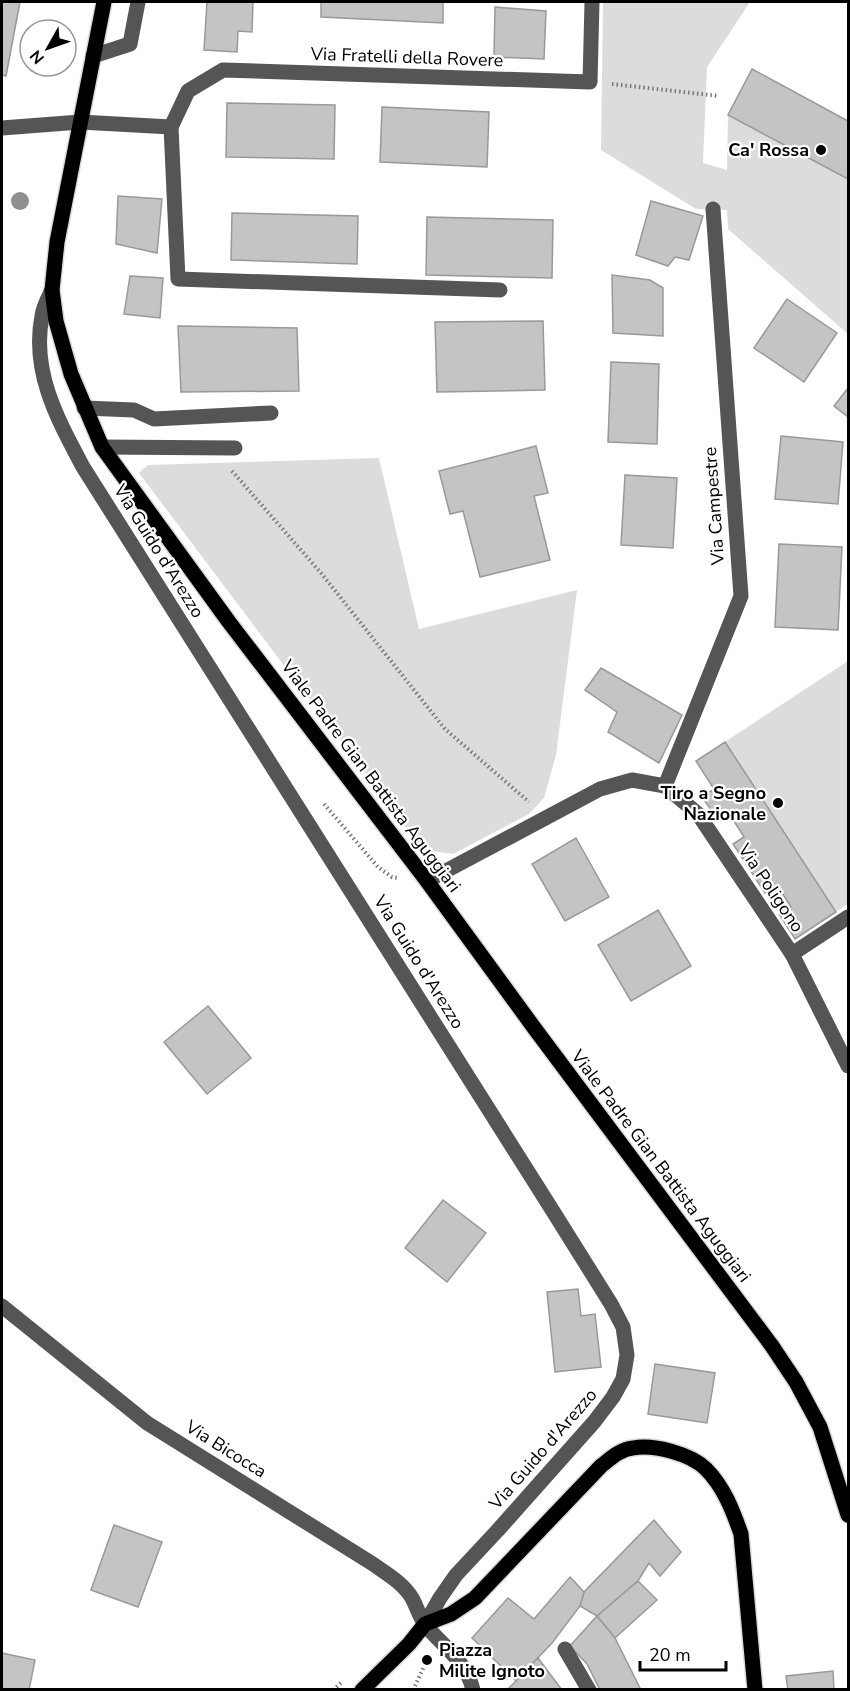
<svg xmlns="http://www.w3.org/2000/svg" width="850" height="1691" font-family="'Nunito Sans',sans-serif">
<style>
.green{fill:#dcdcdc}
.building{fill:#c4c4c4;stroke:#999;stroke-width:1.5}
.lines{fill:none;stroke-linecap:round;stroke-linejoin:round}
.major-casing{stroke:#dbdbdb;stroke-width:18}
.path{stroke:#777;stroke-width:4;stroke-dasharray:1.5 3;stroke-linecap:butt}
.minor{stroke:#555;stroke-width:15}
.major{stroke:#000;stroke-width:15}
.tree{fill:#8f8f8f}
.poi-dot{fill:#000;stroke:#fff;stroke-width:2}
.labels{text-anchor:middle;stroke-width:4.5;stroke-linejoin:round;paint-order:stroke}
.street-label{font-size:18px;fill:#000;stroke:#fff}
.poi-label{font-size:18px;font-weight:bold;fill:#000;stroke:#fff;text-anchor:end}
</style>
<rect width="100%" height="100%" fill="#fff"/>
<!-- green -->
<g class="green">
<polygon points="603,2 750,2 707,67 703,163 727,170 728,115 848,179 848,334 728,229 727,210 696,209 601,150"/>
<polygon points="379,458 419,629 577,590 556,755 544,798 529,814 453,854 423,850 139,473 148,465"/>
<polygon points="848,661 848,904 795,939 779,914 790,906 777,885 765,893 733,844 744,837 727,811 716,817 702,797 714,789 696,761"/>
</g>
<!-- building -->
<g class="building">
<polygon points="2,2 20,2 6,76 2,75"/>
<polygon points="207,2 253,2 252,32 238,31 237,52 204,50"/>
<polygon points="321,2 443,2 443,23 321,17"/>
<polygon points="495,7 546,11 544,59 494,57"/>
<polygon points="752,69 848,121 848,179 728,115"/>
<polygon points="227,103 335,105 334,159 226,157"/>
<polygon points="382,107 489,112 487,167 380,162"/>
<polygon points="118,196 162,199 157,253 116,244"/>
<polygon points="651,201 703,216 689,260 675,257 668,266 636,255"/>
<polygon points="232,213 358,216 357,264 231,260"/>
<polygon points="427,217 553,220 552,278 426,275"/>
<polygon points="612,275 650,280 663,288 663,336 613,333"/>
<polygon points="130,276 163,278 160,318 124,314"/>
<polygon points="787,299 837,333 804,382 754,348"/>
<polygon points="543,321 545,390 437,392 435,322"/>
<polygon points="178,326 297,328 299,391 181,392"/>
<polygon points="611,362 659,364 657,444 608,442"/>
<polygon points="848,388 848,417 834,406"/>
<polygon points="781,436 843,442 838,504 775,499"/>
<polygon points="536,446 548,493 534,496 550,560 480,577 463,511 450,514 439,471"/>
<polygon points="625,475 677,478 673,548 621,545"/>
<polygon points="779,544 842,547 838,630 775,627"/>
<polygon points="601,668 682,715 659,763 608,732 617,712 585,690"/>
<polygon points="725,742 836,912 795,939 779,914 791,907 777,885 765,893 733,844 744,837 727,810 716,817 702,797 714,789 696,761"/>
<polygon points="576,838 609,897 565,921 532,864"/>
<polygon points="658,910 691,966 631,1001 598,945"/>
<polygon points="208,1006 251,1058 207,1094 164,1042"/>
<polygon points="443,1200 486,1233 447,1282 405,1248"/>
<polygon points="578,1289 581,1316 595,1314 601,1367 555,1372 547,1292"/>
<polygon points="655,1364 715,1373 707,1423 648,1414"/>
<polygon points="654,1520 681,1552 660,1576 649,1563 638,1581 597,1616 580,1606 584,1592"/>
<polygon points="114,1525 162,1542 138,1607 91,1590"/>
<polygon points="570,1577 584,1592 580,1606 552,1643 516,1681 472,1638 508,1598 534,1619"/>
<polygon points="638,1581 657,1600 615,1638 597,1616"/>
<polygon points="597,1616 615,1638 641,1690 600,1690 587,1664 570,1646"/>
<polygon points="2,1653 35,1660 29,1690 2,1690"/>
<polygon points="538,1658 562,1690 507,1690 516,1681"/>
<polygon points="833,1671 834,1690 788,1690 786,1676"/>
</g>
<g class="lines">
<!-- major casing -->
<g class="major-casing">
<g id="major">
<polyline points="104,2 57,242 52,290 56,321 71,374 102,447 229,622 427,881 535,1029 772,1346 796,1382 820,1427 848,1515"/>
<path d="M362,1690L409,1644L425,1624L451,1614L475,1598L601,1466C611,1458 621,1449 633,1448C654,1444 691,1454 706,1469C724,1487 733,1511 741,1534L755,1690"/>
</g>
</g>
<!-- path -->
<g class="path">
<polyline points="612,84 719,96"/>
<polyline points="232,471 321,573 445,729 529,802"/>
<polyline points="324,804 378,867 392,877 398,878"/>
<polyline points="333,1690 341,1683"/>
<polyline points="413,1690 428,1658"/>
</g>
<!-- minor -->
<g class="minor">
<polyline points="93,56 130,44 138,2"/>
<polyline points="171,127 188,91 223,70 590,82 592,2"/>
<polyline points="2,128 80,122 171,127 178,279 500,290"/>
<path d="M52,290C48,298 43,307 42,316C31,372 58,420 83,467L556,1216L611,1304L623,1327L627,1355L623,1379L613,1397L594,1422L498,1530L456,1575L440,1598L425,1624"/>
<polyline points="84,408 134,410 154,419 271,413"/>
<polyline points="102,447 235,448"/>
<polyline points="665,786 741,596 713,209"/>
<polyline points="427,881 600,789 632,780 665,786 698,814 792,954 848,1066"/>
<polyline points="792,954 848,917"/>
<path d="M2,1306L147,1423L373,1564C387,1574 403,1583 412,1598C417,1607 420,1619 427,1627C445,1648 466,1661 473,1690"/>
<polyline points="565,1649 589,1690"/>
</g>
<!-- major -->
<use href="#major" class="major"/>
</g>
<!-- trees -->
<circle class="tree" cx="20" cy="201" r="9"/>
<!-- markers -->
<g class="poi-dot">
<circle cx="821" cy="150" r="6"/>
<circle cx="778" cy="803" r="6"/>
<circle cx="427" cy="1660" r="6"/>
</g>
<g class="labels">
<!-- street labels -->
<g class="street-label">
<text transform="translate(407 57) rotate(2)" y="6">Via Fratelli della Rovere</text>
<text transform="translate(714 506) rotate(-94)" y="6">Via Campestre</text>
<text transform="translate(159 551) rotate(58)" y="6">Via Guido d'Arezzo</text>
<text transform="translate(371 776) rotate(53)" y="6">Viale Padre Gian Battista Aguggiari</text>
<text transform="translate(771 888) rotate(56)" y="6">Via Poligono</text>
<text transform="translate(419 962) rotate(58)" y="6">Via Guido d'Arezzo</text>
<text transform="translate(661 1166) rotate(53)" y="6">Viale Padre Gian Battista Aguggiari</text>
<text transform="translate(226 1449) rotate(32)" y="6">Via Bicocca</text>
<text transform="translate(543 1449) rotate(-49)" y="6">Via Guido d'Arezzo</text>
</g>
<!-- poi labels -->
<g class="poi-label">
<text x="809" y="156">Ca' Rossa</text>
<text x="766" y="799">Tiro a Segno<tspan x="766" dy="21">Nazionale</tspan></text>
<text x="439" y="1656" text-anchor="start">Piazza<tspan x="439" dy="21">Milite Ignoto</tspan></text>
</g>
</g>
<!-- border -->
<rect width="850" height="1691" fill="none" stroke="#000000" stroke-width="6"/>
<!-- north arrow -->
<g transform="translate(48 48) rotate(230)"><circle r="28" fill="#ffffff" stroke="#999999" stroke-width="1.5"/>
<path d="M0-4.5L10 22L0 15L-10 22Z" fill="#000000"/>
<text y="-9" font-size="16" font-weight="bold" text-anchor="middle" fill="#000000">N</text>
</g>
<!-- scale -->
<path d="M640 1661v9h86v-9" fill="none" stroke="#000000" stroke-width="3"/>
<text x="649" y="1661" font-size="18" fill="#000000" stroke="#ffffff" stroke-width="4.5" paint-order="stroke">20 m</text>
</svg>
